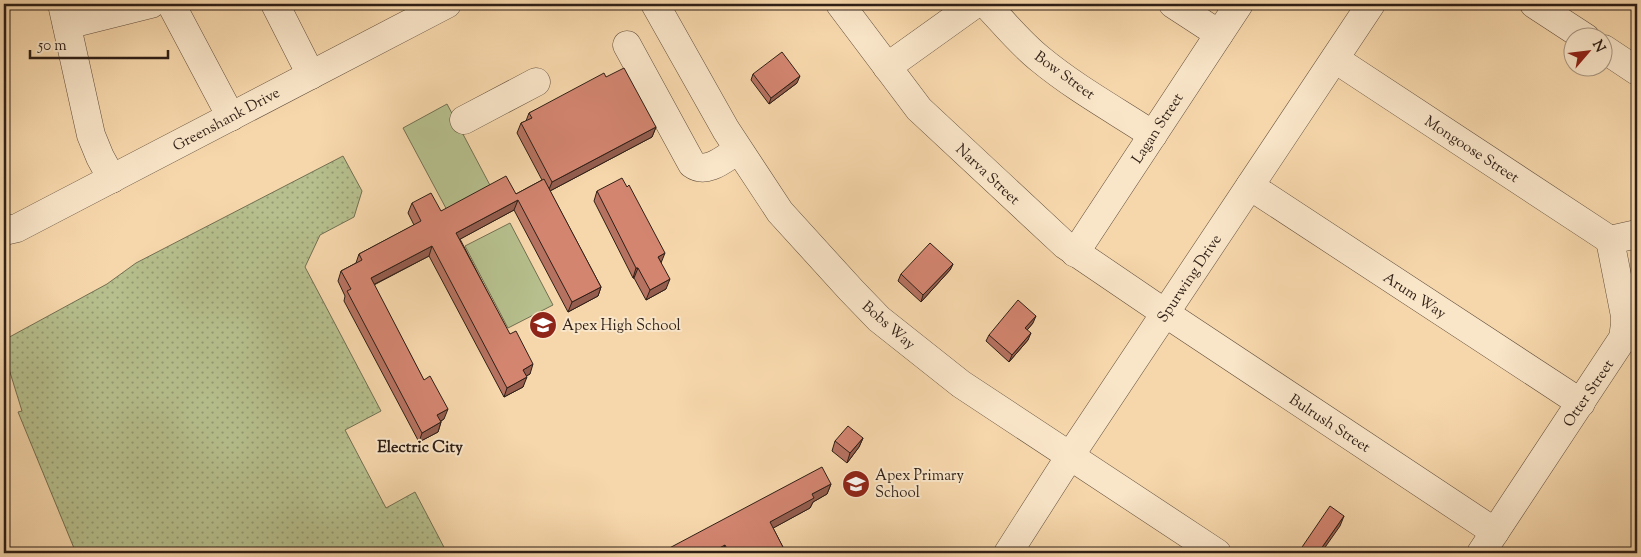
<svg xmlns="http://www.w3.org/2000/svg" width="1641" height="557" font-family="'Sorts Mill Goudy',serif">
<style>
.grass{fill:url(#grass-dots);stroke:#726f52}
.pitch{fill:#b6bf8d;stroke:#726f52}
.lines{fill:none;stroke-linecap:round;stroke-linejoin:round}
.minor-casing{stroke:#614d3b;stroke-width:29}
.minor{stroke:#f9e5c8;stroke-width:28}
.wall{fill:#b57260;stroke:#2f1f16}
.shaded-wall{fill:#945d4e;stroke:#2f1f16}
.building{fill:#d38570;stroke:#2f1f16}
.labels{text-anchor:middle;stroke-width:4;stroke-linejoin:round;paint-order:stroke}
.street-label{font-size:15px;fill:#2f1f16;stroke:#f9e5c8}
.poi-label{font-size:15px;fill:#2f1f16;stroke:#f9e5c8;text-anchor:start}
.neighbourhood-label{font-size:16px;font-weight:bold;fill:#2f1f16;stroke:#f9e5c8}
</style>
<defs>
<pattern id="grass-dots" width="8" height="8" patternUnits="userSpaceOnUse" patternTransform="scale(1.25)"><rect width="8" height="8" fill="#b6bf8d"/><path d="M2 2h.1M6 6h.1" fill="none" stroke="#949b72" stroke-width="1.8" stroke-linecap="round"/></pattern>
</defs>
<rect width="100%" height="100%" fill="#f6d7ab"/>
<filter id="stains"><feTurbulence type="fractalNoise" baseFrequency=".004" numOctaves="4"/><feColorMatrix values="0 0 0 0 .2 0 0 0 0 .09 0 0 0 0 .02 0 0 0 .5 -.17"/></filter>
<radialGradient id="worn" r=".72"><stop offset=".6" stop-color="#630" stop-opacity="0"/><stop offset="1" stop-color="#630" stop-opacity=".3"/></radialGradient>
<!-- grass -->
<polygon class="grass" points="343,156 362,191 354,217 320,235 305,267 381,411 345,430 386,508 415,492 447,553 76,553 18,412 22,411 4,353 4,340 107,284 136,263"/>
<!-- pitch -->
<g class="pitch">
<polygon points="447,104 492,189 448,212 403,128"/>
<polygon points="510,223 553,305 508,328 465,246"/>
</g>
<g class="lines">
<!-- minor casing -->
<g class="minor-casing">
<g id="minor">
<polyline points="62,4 91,135 100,157 112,179"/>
<polyline points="171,4 231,117"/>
<polyline points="275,4 311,75"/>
<polyline points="655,4 726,130 780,212 851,290 879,319 961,384 1217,553"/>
<polyline points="840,4 919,109 1065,245 1165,313 1495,532"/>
<path d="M986,4C1004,23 1020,43 1040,59C1075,88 1115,110 1153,135"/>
<polyline points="1173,4 1219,34"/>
<polyline points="1534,4 1586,38"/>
<polyline points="67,25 151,4"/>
<path d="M627,45L692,164C707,175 725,158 738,150"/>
<polyline points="1604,49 1637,71"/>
<polyline points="1335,59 1610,240"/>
<polyline points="887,67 975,4"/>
<polyline points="464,120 536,82"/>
<polyline points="1250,186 1581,403"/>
<polyline points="4,231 17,228 447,4"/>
<polyline points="1610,240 1637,234"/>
<polyline points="1075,253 1239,4"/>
<polyline points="1008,553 1070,456 1371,4"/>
<polyline points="1481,553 1623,338 1625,324 1625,316 1610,240"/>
</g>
</g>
<!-- minor -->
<use href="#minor" class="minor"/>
</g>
<!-- wall -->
<g class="wall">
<polygon points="753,74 797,83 769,104 751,80"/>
<polygon points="606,77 656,127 652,137 550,191 601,287 598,296 568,312 514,210 460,239 530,374 526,376 523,387 504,397 429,256 374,285 444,419 441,421 441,422 438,432 419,442 344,301 345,296 338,281 341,271 356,263 359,254 414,225 408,213 412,203 441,211 516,194 542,180 517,133 521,123 526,121 529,113"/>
<polygon points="597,191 661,263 666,289 646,300 634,278 633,278 594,201"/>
<polygon points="953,264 950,270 921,302 898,281 901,274"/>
<polygon points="1033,323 1027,330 1028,340 1009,362 986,341 989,335"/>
<polygon points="863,438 859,447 847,463 832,451 835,441"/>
<polygon points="831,484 827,494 813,502 810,508 773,528 786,553 660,553"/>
</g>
<!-- shaded-wall -->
<g class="shaded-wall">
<polygon points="800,76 797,83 769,104 771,98"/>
<polygon points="656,127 652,137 548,192 552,182"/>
<polygon points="518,200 514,210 453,243 456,233"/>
<polygon points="432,246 429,256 367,288 371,278"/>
<polygon points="665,253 661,263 658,257"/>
<polygon points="953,264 950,270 921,302 923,295"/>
<polygon points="636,268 638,268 634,278 633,278"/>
<polygon points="670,279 666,289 646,300 650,290"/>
<polygon points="601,287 598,296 568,312 572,302"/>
<polygon points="1036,316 1033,323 1023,335 1025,328"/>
<polygon points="1031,333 1028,340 1009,362 1012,355"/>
<polygon points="533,364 530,374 519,380 523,370"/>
<polygon points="527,377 523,387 504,397 507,388"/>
<polygon points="448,409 444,419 434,425 437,415"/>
<polygon points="441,422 438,432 419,442 422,433"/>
<polygon points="863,438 859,447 847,463 850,453"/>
<polygon points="831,484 827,494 813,502 810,508 766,532 770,522 812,494"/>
<polygon points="1344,516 1340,526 1321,553 1318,553"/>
<polygon points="725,545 722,553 710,553"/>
</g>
<!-- building -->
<g class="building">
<polygon points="782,52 800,76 771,98 753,74"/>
<polygon points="624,68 656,127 552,182 521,123 532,118 529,113 604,73 606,77"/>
<polygon points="506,176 516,194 544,179 601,287 572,302 518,200 456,233 510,334 516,331 533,364 523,370 527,377 507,388 432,246 371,278 424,380 430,376 448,409 437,415 441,422 422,433 347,291 351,289 341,271 362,260 359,254 421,221 412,203 431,193 441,211"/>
<polygon points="622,178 627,187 629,185 665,253 658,257 670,279 650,290 638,268 636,268 597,191"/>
<polygon points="930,243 953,264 923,295 901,274"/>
<polygon points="1018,300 1036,316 1025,328 1031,333 1012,355 989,335"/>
<polygon points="848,426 863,438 850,453 835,441"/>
<polygon points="822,467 831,484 812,494 814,498 770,522 786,553 729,553 725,545 710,553 660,553"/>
<polygon points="1330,506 1344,516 1318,553 1298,553"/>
</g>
<!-- icons -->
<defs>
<g id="school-disc" transform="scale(1.4375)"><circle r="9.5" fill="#8f2418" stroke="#f9e5c8"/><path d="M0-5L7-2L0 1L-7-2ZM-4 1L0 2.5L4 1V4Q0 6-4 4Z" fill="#fff"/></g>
</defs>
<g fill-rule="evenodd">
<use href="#school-disc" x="543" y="325"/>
<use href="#school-disc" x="856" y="484"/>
</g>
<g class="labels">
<!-- street labels -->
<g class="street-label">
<text transform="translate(1065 75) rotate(36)" y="5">Bow Street</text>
<text transform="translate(226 119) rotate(-28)" y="5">Greenshank Drive</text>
<text transform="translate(1157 128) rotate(-57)" y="5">Lagan Street</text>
<text transform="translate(1472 149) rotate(33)" y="5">Mongoose Street</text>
<text transform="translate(988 174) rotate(43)" y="5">Narva Street</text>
<text transform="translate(1189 278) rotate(-56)" y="5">Spurwing Drive</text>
<text transform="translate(1415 295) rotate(33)" y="5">Arum Way</text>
<text transform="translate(889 325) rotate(41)" y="5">Bobs Way</text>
<text transform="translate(1588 393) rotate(-56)" y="5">Otter Street</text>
<text transform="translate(1330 423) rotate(33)" y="5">Bulrush Street</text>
</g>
<!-- poi labels -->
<g class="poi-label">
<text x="562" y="330">Apex High School</text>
<text x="875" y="480">Apex Primary<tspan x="875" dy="17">School</tspan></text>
</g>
<!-- neighbourhood labels -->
<g class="neighbourhood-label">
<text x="420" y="452">Electric City</text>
</g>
</g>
<!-- margin -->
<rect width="1641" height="557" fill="none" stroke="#f6d7ab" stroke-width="20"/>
<rect x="5" y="5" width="1631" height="547" fill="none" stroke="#2f1f16" stroke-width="2.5"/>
<rect x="10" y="10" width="1621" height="537" fill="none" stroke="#2f1f16"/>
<!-- north arrow -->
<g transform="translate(1588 52) rotate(62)"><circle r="24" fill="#f9e5c8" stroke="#a89681"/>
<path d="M0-4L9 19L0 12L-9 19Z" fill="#8f2418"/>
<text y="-8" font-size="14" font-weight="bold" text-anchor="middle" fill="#2f1f16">N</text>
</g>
<!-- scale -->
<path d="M30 50v8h138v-8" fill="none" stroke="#2f1f16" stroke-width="2.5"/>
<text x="38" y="50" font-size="15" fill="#2f1f16" stroke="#f9e5c8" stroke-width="4" paint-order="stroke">50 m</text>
<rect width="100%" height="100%" filter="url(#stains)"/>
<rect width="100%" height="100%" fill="url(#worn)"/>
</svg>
